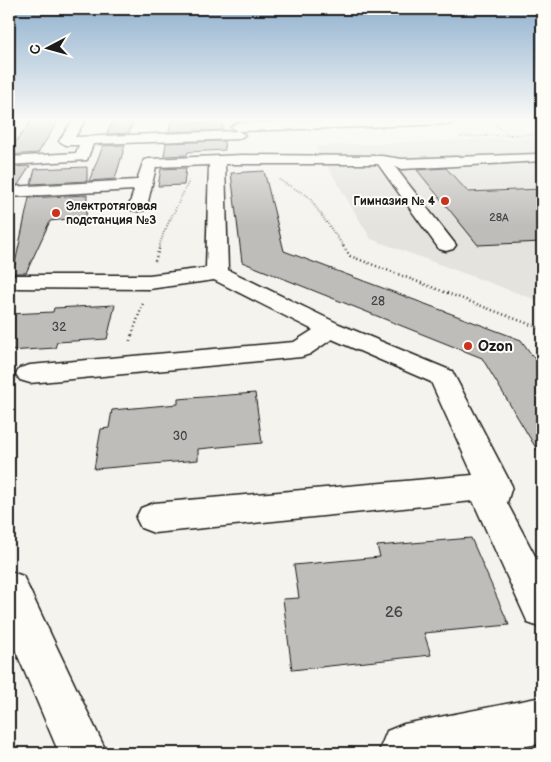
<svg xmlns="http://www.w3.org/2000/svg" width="551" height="762" font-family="'Balsamiq Sans',sans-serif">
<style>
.built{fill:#e4e3de}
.building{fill:#bebdba;stroke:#1c1c1c}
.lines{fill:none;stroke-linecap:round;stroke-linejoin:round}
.minor-casing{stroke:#1c1c1c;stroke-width:3}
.path-far2{stroke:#1c1c1c;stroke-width:2;stroke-dasharray:0.5 2;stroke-linecap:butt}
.path-far1{stroke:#1c1c1c;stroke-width:2.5;stroke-dasharray:1 3;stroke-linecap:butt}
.path{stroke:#1c1c1c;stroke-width:3;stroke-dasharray:1 4;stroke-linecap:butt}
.minor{fill:#fdfcf7;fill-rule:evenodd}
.poi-dot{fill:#c8321e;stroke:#fdfcf7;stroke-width:2}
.labels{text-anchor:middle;stroke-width:4;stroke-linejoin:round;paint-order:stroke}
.far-number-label{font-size:11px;fill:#444}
.far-poi-label{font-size:12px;font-weight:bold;fill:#1c1c1c;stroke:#fdfcf7;text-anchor:end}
.number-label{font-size:12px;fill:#444}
.poi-label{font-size:15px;font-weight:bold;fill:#1c1c1c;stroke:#fdfcf7;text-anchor:start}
.near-number-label{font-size:15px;fill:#444}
</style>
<rect width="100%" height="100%" fill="#f4f3ee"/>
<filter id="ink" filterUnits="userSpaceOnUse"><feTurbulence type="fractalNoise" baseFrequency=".02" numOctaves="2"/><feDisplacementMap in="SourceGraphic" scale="10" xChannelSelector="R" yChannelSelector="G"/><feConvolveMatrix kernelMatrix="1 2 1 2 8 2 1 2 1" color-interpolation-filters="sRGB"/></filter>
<g filter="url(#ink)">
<!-- built -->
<polygon class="built" points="542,137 542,302 371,239 315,146"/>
<!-- building -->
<g class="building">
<polygon points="32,120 59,120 38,153 9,155 9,151"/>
<polygon points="113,120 133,120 129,133 107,134"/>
<polygon points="171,120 191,120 190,123 222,122 223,130 169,132"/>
<polygon points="224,141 225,150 188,152 187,155 164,156 166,143"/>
<polygon points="125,145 115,179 89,181 103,146"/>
<polygon points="30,166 18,185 9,185 9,167"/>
<polygon points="87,167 87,181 31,184 35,169"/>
<polygon points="186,168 184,185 158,186 161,169"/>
<polygon points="446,168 468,192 542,189 542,242 478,245 417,170"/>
<polygon points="264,171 284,251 521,340 542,369 542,458 482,358 242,262 231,173"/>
<polygon points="87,195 86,217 50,221 26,273 13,273 29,198"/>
<polygon points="115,305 107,339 57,342 55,348 9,351 9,314 53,312 54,308"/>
<polygon points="255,393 262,443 198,449 198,460 94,469 101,429 109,428 112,410 178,404 178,399"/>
<polygon points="471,538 509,625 424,633 431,655 292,670 283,599 299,598 294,565 380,557 377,546"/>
</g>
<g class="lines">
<!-- minor casing -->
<g class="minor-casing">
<g id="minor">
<polygon points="73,120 85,120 75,137 238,131 245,135 238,139 93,144 87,160 9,165 9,157 76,153 79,145 66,145 59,141"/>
<polygon points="346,120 457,120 451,124 237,131 231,127 237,123"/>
<polygon points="537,154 542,155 542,161 402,169 395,167 456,245 453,249 446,251 439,249 378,164 225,164 228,270 339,324 452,371 512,486 507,503 542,569 542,628 528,623 473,501 154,533 141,528 136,518 141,508 154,503 473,475 431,382 332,339 310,354 301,357 30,383 20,380 16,374 20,368 30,365 294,342 313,330 214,280 149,289 9,288 9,275 149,275 206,268 209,165 156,167 147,206 144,210 138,211 132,210 129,206 134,190 9,197 9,187 137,180 144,160 149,159 242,155 382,156 402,159"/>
<polygon points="9,571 23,576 107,753 59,753 9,635"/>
<polygon points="542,697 542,743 495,753 382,753 380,748 387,731 404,724"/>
</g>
</g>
<!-- path-far2 -->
<g class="path-far2">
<polyline points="510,135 542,134"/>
<polyline points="460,137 510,135 488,120"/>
<polyline points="279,180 308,196 344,247"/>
<polyline points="159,247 164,232 189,181"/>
</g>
<!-- path-far1 -->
<g class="path-far1">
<polyline points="343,246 350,256 542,329"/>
<polyline points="155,261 160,246"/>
<polyline points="132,335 143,303"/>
</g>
<!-- path -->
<polyline class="path" points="130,341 132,334"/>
<!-- minor -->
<use href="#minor" class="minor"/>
</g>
</g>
<!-- sky -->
<linearGradient id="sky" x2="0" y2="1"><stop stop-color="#8fb0ce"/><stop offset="0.53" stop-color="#fafaf7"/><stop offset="1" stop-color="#fafaf7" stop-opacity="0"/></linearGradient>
<rect width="551" height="226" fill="url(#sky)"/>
<!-- markers -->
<g class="poi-dot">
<circle cx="445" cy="201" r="5"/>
<circle cx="56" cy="213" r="5"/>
<circle cx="468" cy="346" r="5"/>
</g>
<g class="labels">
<!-- far-number labels -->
<g class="far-number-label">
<text x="499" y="221">28А</text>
</g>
<!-- far-poi labels -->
<g class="far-poi-label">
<text x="435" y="205">Гимназия № 4</text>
<text x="66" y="210" text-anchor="start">Электротяговая<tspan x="66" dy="14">подстанция №3</tspan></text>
</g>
<!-- number labels -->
<g class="number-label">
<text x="378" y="305">28</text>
<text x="59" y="331">32</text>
<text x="180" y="440">30</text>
</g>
<!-- poi labels -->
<g class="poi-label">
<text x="478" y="351">Ozon</text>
</g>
<!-- near-number labels -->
<g class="near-number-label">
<text x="394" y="617">26</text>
</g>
</g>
<!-- margin -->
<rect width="551" height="762" fill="none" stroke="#fdfcf7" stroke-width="30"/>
<rect x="15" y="15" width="521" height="732" fill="none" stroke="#1c1c1c" stroke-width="2" filter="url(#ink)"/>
<!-- north arrow -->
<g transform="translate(48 48) rotate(264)" stroke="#fdfcf7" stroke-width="4" paint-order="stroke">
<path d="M0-4L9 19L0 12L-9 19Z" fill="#1c1c1c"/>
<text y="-8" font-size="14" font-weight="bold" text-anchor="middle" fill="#1c1c1c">С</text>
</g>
</svg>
